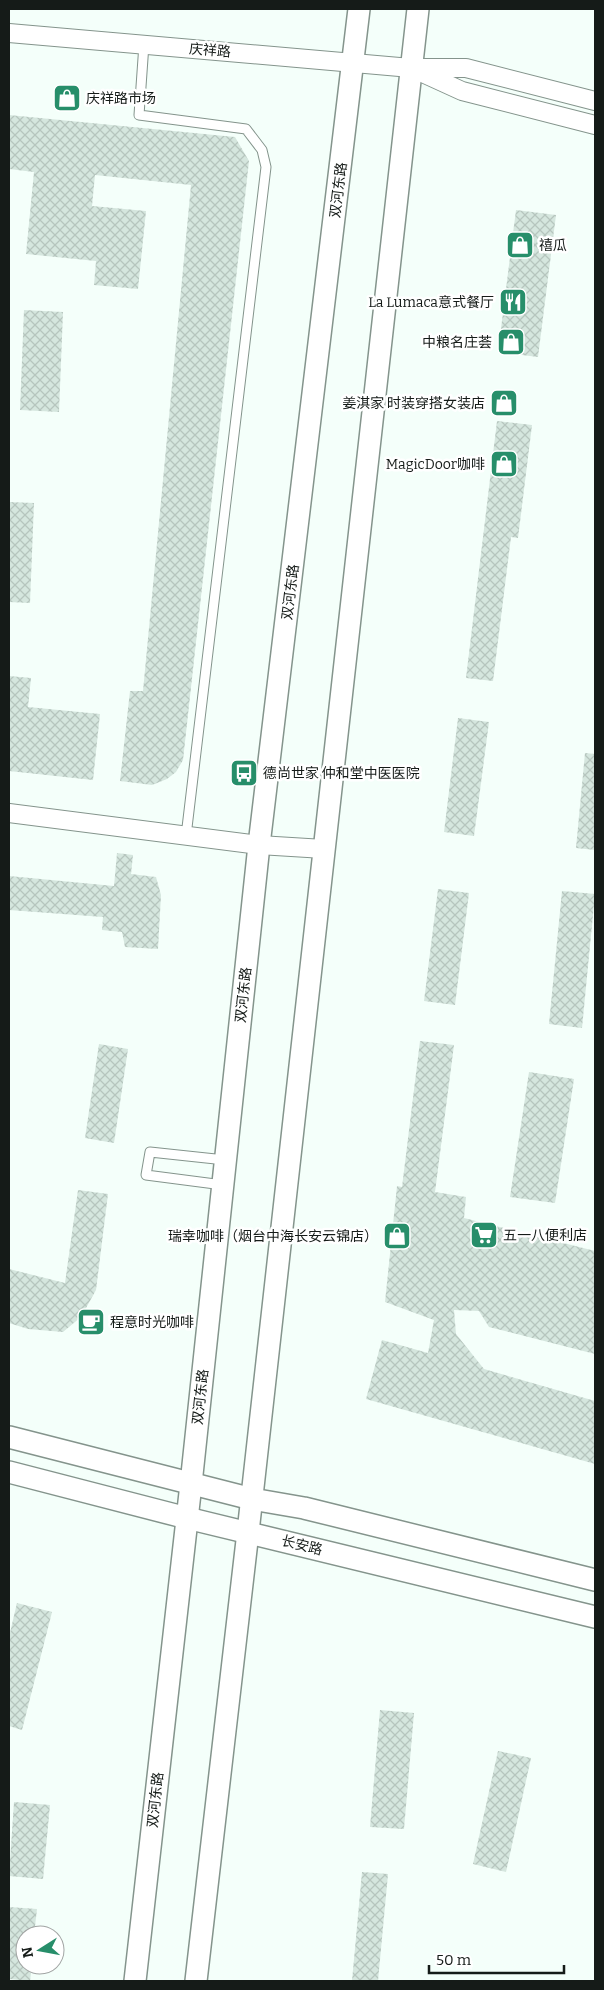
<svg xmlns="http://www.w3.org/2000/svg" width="604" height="1990" font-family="Bitter,'Noto Sans SC',serif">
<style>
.building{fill:url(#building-cross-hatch)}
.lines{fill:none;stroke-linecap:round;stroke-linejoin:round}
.service-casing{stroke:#84948c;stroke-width:11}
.minor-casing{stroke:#84948c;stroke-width:20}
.tertiary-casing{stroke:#84948c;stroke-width:24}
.service{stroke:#fff;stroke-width:9}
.minor{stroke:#fff;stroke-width:18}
.tertiary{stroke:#fff;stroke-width:21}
.labels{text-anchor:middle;stroke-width:5;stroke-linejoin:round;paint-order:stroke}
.street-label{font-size:14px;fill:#151b18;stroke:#fff}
.poi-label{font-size:14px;fill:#151b18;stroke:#fff;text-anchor:start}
</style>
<defs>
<pattern id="building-cross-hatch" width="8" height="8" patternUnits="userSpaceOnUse" patternTransform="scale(1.25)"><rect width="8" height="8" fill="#d5e6de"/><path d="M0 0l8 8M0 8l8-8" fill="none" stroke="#b6c5be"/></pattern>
</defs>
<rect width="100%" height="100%" fill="#f4fffa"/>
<!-- building -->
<g class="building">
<polygon points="9,115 235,137 249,161 183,760 176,772 167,779 152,785 120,781 130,691 143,691 191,185 95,175 92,206 146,211 138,289 94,285 96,261 26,254 34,172 9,169"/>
<polygon points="516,210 556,215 538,357 498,352"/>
<polygon points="24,310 63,312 59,412 20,410"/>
<polygon points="497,421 532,425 518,538 511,537 493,681 466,678"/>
<polygon points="9,502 34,503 30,603 9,602"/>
<polygon points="9,676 31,678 28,707 100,714 93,780 9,771"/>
<polygon points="458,718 489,722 474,836 444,832"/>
<polygon points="585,753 595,754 595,850 576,848"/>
<polygon points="117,853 133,855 131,874 156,877 161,895 158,949 125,947 122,932 102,930 103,917 9,910 9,876 114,886"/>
<polygon points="438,889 469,893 455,1005 424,1001"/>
<polygon points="562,891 595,894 582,1028 549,1024"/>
<polygon points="420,1041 454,1045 435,1192 466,1197 464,1218 595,1251 595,1354 489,1327 479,1311 454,1310 456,1334 484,1369 595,1401 595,1464 366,1399 382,1340 428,1353 434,1320 385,1302 397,1186 402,1187"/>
<polygon points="99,1044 128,1049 114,1143 85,1138"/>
<polygon points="529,1072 574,1079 555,1203 510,1197"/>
<polygon points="78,1190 108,1194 96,1290 81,1317 63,1332 28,1329 9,1323 9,1269 65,1283"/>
<polygon points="17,1603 52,1612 22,1730 9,1726 9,1637"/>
<polygon points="380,1710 414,1713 404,1829 370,1827"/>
<polygon points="498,1751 531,1758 506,1872 473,1864"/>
<polygon points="14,1802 50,1805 43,1879 9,1876"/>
<polygon points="362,1872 388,1874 378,1981 352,1981"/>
<polygon points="9,1907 37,1909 34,1935 25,1935 25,1965 32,1965 30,1981 9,1979"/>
</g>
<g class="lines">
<!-- service casing -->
<g class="service-casing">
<g id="service">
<polyline points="144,44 139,115 246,129 262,150 266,167 186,836"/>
<polyline points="223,1185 146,1175 150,1152 225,1160"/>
</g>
</g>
<!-- minor casing -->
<g class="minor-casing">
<g id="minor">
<polyline points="9,33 411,68 466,68 595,101"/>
<polyline points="416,70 462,91 595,125"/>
<polyline points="9,813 259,845 324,849"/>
</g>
</g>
<!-- tertiary casing -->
<g class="tertiary-casing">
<g id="tertiary">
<polyline points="9,1437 252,1499 304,1508 595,1580"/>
<polyline points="9,1472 187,1518 595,1617"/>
<polyline points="135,1981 191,1484 259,845 359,9"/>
<polyline points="196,1981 248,1532 418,9"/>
</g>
</g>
<!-- service -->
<use href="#service" class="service"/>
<!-- minor -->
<use href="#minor" class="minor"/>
<!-- tertiary -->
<use href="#tertiary" class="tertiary"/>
</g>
<!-- icons -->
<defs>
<g id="shop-square" transform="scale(1.4375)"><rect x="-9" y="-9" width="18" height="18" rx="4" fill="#278e6a" stroke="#fff"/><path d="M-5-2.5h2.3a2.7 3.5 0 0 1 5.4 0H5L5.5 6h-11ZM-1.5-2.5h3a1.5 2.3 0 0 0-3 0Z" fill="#fff"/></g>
<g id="restaurant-square" transform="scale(1.4375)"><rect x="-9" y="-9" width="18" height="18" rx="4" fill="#278e6a" stroke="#fff"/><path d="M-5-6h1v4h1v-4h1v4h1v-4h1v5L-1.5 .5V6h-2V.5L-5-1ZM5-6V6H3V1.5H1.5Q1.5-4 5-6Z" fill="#fff"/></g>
<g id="bus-square" transform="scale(1.4375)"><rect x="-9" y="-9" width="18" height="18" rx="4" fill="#278e6a" stroke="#fff"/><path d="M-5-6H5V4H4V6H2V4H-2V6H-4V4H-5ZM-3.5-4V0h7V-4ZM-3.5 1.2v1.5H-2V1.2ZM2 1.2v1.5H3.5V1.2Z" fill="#fff"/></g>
<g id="supermarket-square" transform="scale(1.4375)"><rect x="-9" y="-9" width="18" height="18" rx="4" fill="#278e6a" stroke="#fff"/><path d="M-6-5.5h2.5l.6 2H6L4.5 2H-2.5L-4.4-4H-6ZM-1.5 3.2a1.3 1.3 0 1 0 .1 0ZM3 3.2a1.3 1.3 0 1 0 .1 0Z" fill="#fff"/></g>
<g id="cafe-square" transform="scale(1.4375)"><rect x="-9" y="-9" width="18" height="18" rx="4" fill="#278e6a" stroke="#fff"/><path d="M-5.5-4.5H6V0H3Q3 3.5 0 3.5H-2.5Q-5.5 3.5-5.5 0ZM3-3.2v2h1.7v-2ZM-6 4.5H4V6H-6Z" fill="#fff"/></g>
</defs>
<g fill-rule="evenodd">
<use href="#shop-square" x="67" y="98"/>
<use href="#shop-square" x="520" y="245"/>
<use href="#restaurant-square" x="513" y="302"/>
<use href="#shop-square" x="511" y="342"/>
<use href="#shop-square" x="504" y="403"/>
<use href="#shop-square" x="504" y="464"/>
<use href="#bus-square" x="244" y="773"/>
<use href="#supermarket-square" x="484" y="1235"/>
<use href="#shop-square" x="397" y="1236"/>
<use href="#cafe-square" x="91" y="1322"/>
</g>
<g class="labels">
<!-- street labels -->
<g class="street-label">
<text transform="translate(210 50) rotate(5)" y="5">庆祥路</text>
<text transform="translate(338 190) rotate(-83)" y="5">双河东路</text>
<text transform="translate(290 592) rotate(-83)" y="5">双河东路</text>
<text transform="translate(243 995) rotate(-84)" y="5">双河东路</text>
<text transform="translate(200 1397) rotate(-84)" y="5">双河东路</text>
<text transform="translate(302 1545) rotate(14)" y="5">长安路</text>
<text transform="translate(155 1800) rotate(-84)" y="5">双河东路</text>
</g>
<!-- poi labels -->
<g class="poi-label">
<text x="86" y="103">庆祥路市场</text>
<text x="539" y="250">禧瓜</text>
<text x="494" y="307" text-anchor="end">La Lumaca意式餐厅</text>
<text x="492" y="347" text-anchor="end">中粮名庄荟</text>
<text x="485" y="408" text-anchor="end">姜淇家 时装穿搭女装店</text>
<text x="485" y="469" text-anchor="end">MagicDoor咖啡</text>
<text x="263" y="778">德尚世家 仲和堂中医医院</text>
<text x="503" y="1240">五一八便利店</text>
<text x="378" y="1241" text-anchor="end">瑞幸咖啡（烟台中海长安云锦店）</text>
<text x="110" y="1327">程意时光咖啡</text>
</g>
</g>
<!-- border -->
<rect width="604" height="1990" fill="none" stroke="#151b18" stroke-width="20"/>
<!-- north arrow -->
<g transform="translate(40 1950) rotate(259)"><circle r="24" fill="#ffffff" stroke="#a1a4a3"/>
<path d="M0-4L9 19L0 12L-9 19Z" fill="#278e6a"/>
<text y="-8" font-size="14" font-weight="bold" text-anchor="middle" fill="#151b18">N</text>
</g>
<!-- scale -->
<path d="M429 1965v8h135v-8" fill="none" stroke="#151b18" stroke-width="2.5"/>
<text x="436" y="1965" font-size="15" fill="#151b18" stroke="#ffffff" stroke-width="4" paint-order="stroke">50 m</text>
</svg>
